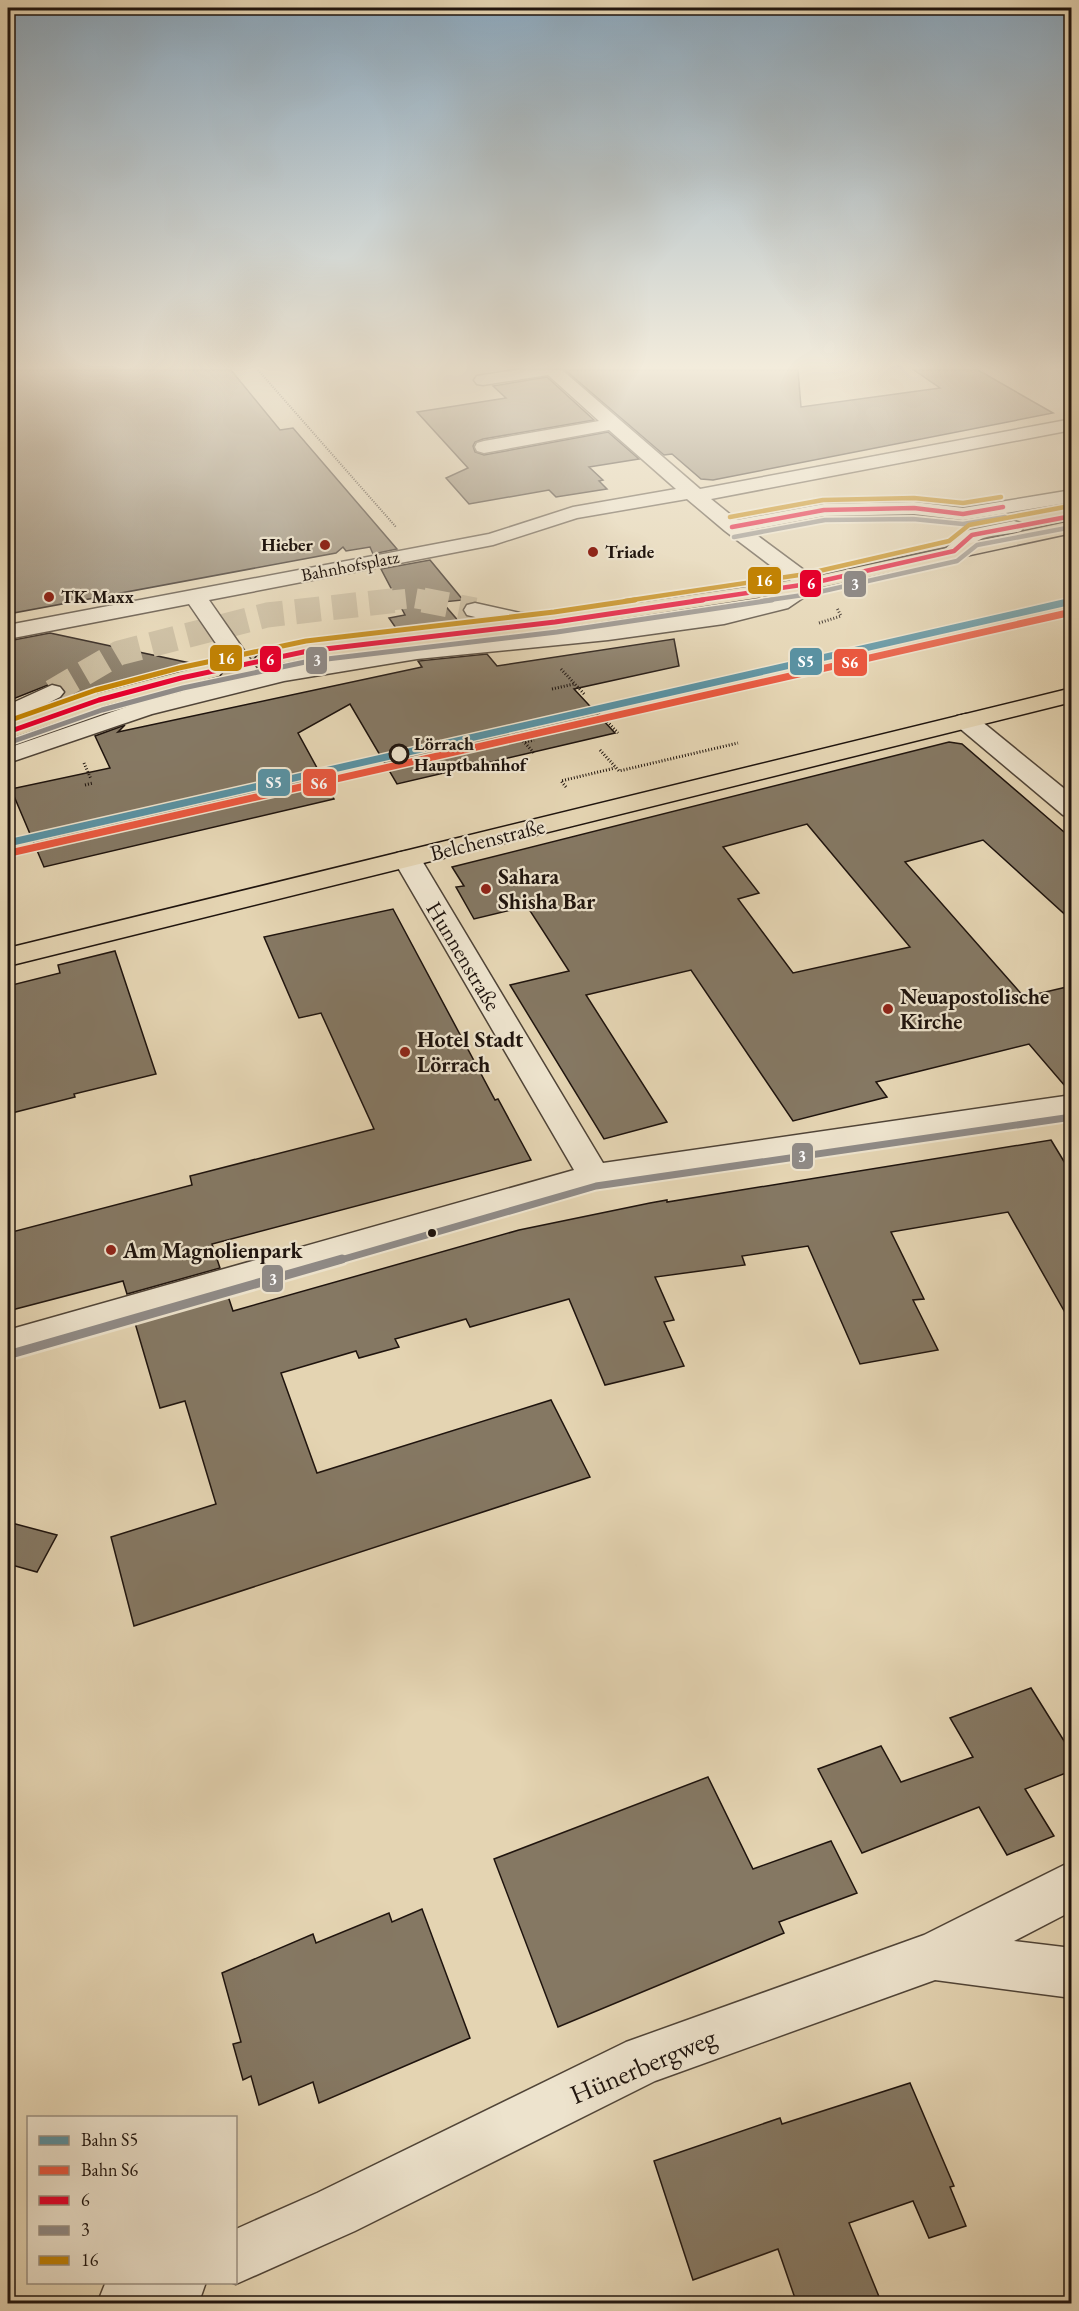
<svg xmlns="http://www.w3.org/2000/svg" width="1079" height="2311" font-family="'EB Garamond',serif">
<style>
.building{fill:#857863;stroke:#1f140e;stroke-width:1.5;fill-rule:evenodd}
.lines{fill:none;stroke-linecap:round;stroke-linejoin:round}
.minor-tunnel-far1{stroke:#c6b799;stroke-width:20;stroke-dasharray:20 10;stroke-linecap:butt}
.minor-tunnel{stroke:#c6b799;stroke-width:25;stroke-dasharray:25 12;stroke-linecap:butt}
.major-tunnel{stroke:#c6b799;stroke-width:25;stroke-dasharray:25 12;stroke-linecap:butt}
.minor-casing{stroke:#504437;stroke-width:3}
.major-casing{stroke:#1f140e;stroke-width:3}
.path-far1{stroke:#1f140e;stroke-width:2;stroke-dasharray:1 1.5;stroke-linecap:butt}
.path{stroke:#1f140e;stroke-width:3;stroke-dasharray:1 2;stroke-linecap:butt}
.minor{fill:#ede3cd;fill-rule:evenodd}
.major{fill:#e4d4b2;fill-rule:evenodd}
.bus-1-far1-casing{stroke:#ede3cd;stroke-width:8}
.bus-1-casing{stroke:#ede3cd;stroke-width:8}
.bus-2-far3-casing{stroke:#ede3cd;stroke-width:8}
.bus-2-far2-casing{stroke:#ede3cd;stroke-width:8}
.bus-2-far1-casing{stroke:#ede3cd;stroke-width:11}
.bus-2-casing{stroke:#ede3cd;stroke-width:14}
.bus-3-far1-casing{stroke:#ede3cd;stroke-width:8}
.bus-3-casing{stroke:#ede3cd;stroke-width:8}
.bus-1-far1{stroke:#e4002b;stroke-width:4.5}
.bus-1{stroke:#e4002b;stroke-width:5}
.bus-2-far3{stroke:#8f8a86;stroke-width:4.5}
.bus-2-far2{stroke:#8f8a86;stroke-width:5}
.bus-2-far1{stroke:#8f8a86;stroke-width:7}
.bus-2{stroke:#8f8a86;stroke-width:9}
.bus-3-far1{stroke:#c18204;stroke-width:4.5}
.bus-3{stroke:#c18204;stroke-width:5}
.rail-1-casing{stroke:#ede3cd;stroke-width:10}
.rail-2-casing{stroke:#ede3cd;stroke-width:10}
.rail-1{stroke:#5a91a1;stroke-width:7}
.rail-2{stroke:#e9583f;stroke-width:7}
.poi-dot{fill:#8f2418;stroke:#ede3cd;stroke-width:2}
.stop-dot{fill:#ede3cd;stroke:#1f140e;stroke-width:3}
.bus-dot{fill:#1f140e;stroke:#ede3cd;stroke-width:2}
.labels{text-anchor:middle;stroke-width:4.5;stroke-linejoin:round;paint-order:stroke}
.far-poi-label{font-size:18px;font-weight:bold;fill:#1f140e;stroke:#ede3cd;text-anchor:start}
.far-street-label{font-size:18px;fill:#1f140e;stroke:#ede3cd}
.far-stop-label{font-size:18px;font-weight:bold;fill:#1f140e;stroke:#ede3cd;text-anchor:start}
.street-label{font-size:22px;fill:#1f140e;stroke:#ede3cd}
.poi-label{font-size:22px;font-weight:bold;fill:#1f140e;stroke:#ede3cd;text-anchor:start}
.near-street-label{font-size:27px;fill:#1f140e;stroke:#ede3cd}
.line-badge{stroke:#ede3cd;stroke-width:2}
.badge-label{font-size:16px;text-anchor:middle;font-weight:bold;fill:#fff}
</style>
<rect width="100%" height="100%" fill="#e4d4b2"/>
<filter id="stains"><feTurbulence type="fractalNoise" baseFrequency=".00333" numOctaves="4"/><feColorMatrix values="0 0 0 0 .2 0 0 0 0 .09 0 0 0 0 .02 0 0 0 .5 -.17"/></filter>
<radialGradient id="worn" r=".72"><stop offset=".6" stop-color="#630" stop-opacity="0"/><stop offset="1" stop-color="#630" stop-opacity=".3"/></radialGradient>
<!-- building -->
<g class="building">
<polygon points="8,370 231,370 280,430 293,428 397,549 373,554 370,547 346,551 343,547 336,553 8,614"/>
<polygon points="565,370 798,370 801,407 940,388 914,370 978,370 1053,413 713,480 701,479 672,454 664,455"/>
<polygon points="547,377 594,420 483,439 475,442 473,446 475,452 484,455 608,432 639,459 589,467 603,480 599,481 607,489 556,497 549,490 469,504 446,478 468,468 417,412 506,398 493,386"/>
<polygon points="430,560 463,600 442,602 461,624 398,631 389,618 405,615 381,569"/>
<polygon points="50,633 190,663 185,668 76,698 72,689 66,690 61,685 53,683 8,701 8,641"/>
<polygon points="674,639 679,666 574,689 615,733 397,784 350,704 298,733 334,799 44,867 11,789 110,768 95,736 125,725 118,732 422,667 418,661 487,654 497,666"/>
<polygon points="158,694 86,719 84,715 108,707"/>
<path d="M949,742L962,744L1071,838V920L983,840L905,862L1024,997L1071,986V1093L1029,1044L876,1082L887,1097L793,1121L691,970L586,995L667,1122L604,1139L510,985L569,971L527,906L474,919L456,887L464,886L452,867ZM807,824L910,947L793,973L738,899L759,893L723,847Z"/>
<polygon points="393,909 495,1100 498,1099 531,1160 212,1244 220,1268 127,1294 123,1281 8,1311 8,1233 192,1185 190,1176 374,1129 321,1013 299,1018 264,937"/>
<polygon points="115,951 156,1074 74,1094 75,1097 8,1114 8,986 60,973 58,965"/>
<polygon points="1051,1140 1071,1173 1071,1323 1008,1212 891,1232 924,1299 913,1300 938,1350 860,1364 808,1246 742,1256 745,1265 655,1277 674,1320 664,1322 684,1366 605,1385 569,1299 470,1327 466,1319 395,1339 399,1347 359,1358 356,1351 281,1373 317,1473 551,1400 590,1477 134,1626 111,1537 216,1504 185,1401 160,1408 135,1323 228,1296 233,1311 519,1230 650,1203 667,1200 667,1202"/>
<polygon points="8,1522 57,1535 37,1572 8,1564"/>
<polygon points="1031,1688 1071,1752 1071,1771 1025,1789 1054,1836 1007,1855 979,1807 862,1853 818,1769 881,1746 901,1782 973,1757 950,1718"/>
<polygon points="708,1777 753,1869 831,1841 857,1893 779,1922 784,1933 558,2027 494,1859"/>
<polygon points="422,1909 470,2038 319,2103 313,2082 259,2105 251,2076 243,2080 233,2044 241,2042 222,1973 313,1934 316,1943 389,1913 392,1922"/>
<polygon points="910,2083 954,2186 950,2187 966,2226 929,2238 913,2201 849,2223 882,2304 797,2304 778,2249 693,2280 654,2161 780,2118 782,2124"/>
</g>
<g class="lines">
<!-- minor-tunnel-far1 -->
<polyline class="minor-tunnel-far1" points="386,601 414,598 431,601"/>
<!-- minor-tunnel -->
<g class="minor-tunnel">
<polyline points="423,600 475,610"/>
<polyline points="52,692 119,653 267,615 399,600"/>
</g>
<!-- major-tunnel -->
<polyline class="major-tunnel" points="211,671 267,659"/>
<!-- minor casing -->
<g class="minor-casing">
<g id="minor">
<path d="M515,370H562L700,489L1072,419V430L711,499L737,520L824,504L914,502L963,508L1072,490V502L963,520L914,514L824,516L750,530L816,579L819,584L816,589L788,608L724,624L608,640L417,659L284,681L152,714L8,763V748L135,704L239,677L189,604L8,639V625L489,534L573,507L676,489L609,430L484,453L477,451L475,447L477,443L484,441L599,421L548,375L483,385L477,384L474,380L477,376ZM687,499L725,531L795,584C765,608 728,609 692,615C614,628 535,633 457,641C390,647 324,658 259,672L209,600L493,545L577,518Z"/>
<path d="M1014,521L1021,523L1024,527L1021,531C1008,535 990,534 979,540C965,547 964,560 947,555L943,551L965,531Z"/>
<path d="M475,603L520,613L563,617L566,622L563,627C533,634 496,622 467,615L464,610L467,605Z"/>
<polygon points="52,685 60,687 64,692 60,697 17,719 8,721 8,705"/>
<polygon points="966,714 975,716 1072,795 1072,817 1063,815 957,726 954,721 957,716"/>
<polygon points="407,851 417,853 421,859 603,1163 1072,1095 1072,1117 594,1188 8,1358 8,1330 574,1170 393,859 397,853"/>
<polygon points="1072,1861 1072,1911 1014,1941 1072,1948 1072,1998 935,1980 655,2081 355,2231 236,2284 231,2282 236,2282 236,2229 317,2193 626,2042 924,1935"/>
<polygon points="110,2282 206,2282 199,2302 194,2304 97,2304 105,2284"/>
</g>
</g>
<!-- major casing -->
<g class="major-casing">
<g id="major">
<polygon points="1072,521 1072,533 808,590 555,629 308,658 267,666 259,664 255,659 259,654 308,644 555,615 808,578"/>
<polygon points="211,664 219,666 223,671 219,676 107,705 8,739 8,724 91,695"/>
<polygon points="1072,688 1072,702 8,966 8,948"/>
</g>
</g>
<!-- path-far1 -->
<polyline class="path-far1" points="258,370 396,527"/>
<!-- path -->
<g class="path">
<polyline points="819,623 841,616 837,608"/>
<polyline points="561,669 585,695"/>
<polyline points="552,689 574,684"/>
<polyline points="599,713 618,733"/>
<polyline points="515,732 534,753"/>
<polyline points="525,742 534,740"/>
<polyline points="600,750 619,771 738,743"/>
<polyline points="84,763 91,779"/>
<polyline points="85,785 93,783"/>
<polyline points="566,787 561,781 615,768"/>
</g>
<!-- minor -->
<use href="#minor" class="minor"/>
<!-- major -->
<use href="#major" class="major"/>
<!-- bus-1-far1 casing -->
<g class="bus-1-far1-casing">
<g id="bus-1-far1">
<polyline points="732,527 824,510 914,508 963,514 1003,507"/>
<polyline points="693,601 808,584 954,551 972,535 1072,516"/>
</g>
</g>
<!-- bus-1 casing -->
<g class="bus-1-casing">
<polyline id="bus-1" points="8,732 99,700 181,678 308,651 555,622 703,600"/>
</g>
<!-- bus-2-far3 casing -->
<g class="bus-2-far3-casing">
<g id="bus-2-far3">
<polyline points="734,537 825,520 913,519 963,524 1005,517"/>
<polyline points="762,601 810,594 957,561 977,545 1072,527"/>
</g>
</g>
<!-- bus-2-far2 casing -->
<g class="bus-2-far2-casing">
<polyline id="bus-2-far2" points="11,742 102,710 183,688 310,661 557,632 772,600"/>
</g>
<!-- bus-2-far1 casing -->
<g class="bus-2-far1-casing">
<polyline id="bus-2-far1" points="337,1261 596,1186 1072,1117"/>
</g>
<!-- bus-2 casing -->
<g class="bus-2-casing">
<polyline id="bus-2" points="11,1354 342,1259"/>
</g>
<!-- bus-3-far1 casing -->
<g class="bus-3-far1-casing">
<g id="bus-3-far1">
<polyline points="730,517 823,500 914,498 963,503 1001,497"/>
<polyline points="625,601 806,574 949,541 969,525 1070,506"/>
</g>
</g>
<!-- bus-3 casing -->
<g class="bus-3-casing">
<polyline id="bus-3" points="8,721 96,690 179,668 306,641 554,612 635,600"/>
</g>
<!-- bus-1-far1 -->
<use href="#bus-1-far1" class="bus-1-far1"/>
<!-- bus-1 -->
<use href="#bus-1" class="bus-1"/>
<!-- bus-2-far3 -->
<use href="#bus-2-far3" class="bus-2-far3"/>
<!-- bus-2-far2 -->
<use href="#bus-2-far2" class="bus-2-far2"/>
<!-- bus-2-far1 -->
<use href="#bus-2-far1" class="bus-2-far1"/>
<!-- bus-2 -->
<use href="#bus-2" class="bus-2"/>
<!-- bus-3-far1 -->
<use href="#bus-3-far1" class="bus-3-far1"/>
<!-- bus-3 -->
<use href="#bus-3" class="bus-3"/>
<!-- rail-1 casing -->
<g class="rail-1-casing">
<polyline id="rail-1" points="8,843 1072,601"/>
</g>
<!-- rail-2 casing -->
<g class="rail-2-casing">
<polyline id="rail-2" points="10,853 1072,612"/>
</g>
<!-- rail-1 -->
<use href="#rail-1" class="rail-1"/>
<!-- rail-2 -->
<use href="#rail-2" class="rail-2"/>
</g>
<!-- sky -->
<linearGradient id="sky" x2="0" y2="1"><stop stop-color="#8ba7bc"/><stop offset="0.53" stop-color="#f3ecdc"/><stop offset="1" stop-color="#f3ecdc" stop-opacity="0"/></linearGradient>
<rect width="1079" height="693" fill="url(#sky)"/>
<!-- markers -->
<g class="poi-dot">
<circle cx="325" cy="545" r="6"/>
<circle cx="593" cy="552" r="6"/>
<circle cx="49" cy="597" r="6"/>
<circle cx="486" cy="889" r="6"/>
<circle cx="888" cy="1009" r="6"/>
<circle cx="405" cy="1052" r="6"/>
<circle cx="111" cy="1250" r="6"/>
</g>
<circle class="stop-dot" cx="399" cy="754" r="9"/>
<circle class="bus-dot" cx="432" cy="1233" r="5"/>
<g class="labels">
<!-- far-poi labels -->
<g class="far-poi-label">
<text x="313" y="551" text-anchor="end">Hieber</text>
<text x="605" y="558">Triade</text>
<text x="61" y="603">TK Maxx</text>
</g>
<!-- far-street labels -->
<g class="far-street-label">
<text transform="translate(350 566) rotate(-11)" y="6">Bahnhofsplatz</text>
</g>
<!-- far-stop labels -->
<g class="far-stop-label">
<text x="414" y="750">Lörrach<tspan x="414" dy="21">Hauptbahnhof</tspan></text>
</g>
<!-- street labels -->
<g class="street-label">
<text transform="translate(487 839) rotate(-14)" y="8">Belchenstraße</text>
<text transform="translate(464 956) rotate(59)" y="8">Hunnenstraße</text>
</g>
<!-- poi labels -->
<g class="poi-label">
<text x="498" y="884">Sahara<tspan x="498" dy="25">Shisha Bar</tspan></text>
<text x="900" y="1004">Neuapostolische<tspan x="900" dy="25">Kirche</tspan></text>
<text x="417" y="1047">Hotel Stadt<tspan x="417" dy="25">Lörrach</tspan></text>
<text x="123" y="1258">Am Magnolienpark</text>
</g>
<!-- near-street labels -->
<g class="near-street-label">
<text transform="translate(643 2066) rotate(-23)" y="9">Hünerbergweg</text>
</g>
</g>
<g class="line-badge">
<rect x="747" y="566" width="35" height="29" rx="6" fill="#c18204"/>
<rect x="799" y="569" width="23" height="29" rx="6" fill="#e4002b"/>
<rect x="843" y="570" width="24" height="28" rx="6" fill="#8f8a86"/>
<rect x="209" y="644" width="34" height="28" rx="6" fill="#c18204"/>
<rect x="259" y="645" width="23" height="28" rx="6" fill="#e4002b"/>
<rect x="305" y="646" width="23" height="29" rx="6" fill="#8f8a86"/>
<rect x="789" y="647" width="34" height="29" rx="6" fill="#5a91a1"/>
<rect x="833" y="648" width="35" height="29" rx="6" fill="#e9583f"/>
<rect x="257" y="768" width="34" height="29" rx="6" fill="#5a91a1"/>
<rect x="302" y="768" width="35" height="29" rx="6" fill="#e9583f"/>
<rect x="791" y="1142" width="23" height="28" rx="6" fill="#8f8a86"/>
<rect x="261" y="1264" width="23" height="29" rx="6" fill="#8f8a86"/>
</g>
<g class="badge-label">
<text x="764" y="586">16</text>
<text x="811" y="589">6</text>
<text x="855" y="590">3</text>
<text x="226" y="664">16</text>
<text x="270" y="665">6</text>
<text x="317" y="666">3</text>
<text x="806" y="667">S5</text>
<text x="850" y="668">S6</text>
<text x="274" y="788">S5</text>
<text x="319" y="789">S6</text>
<text x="802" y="1162">3</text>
<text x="273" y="1285">3</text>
</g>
<!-- margin -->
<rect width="1079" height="2311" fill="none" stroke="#e4d4b2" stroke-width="30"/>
<rect x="9" y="9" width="1061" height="2293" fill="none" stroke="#1f140e" stroke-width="3"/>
<rect x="15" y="15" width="1049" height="2281" fill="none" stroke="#1f140e" stroke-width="1.5"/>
<!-- legend -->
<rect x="27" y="2116" width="210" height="168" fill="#ede3cd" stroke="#9b9081" stroke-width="1.5"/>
<rect x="39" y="2136" width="30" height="9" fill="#5a91a1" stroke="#9b9081" stroke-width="1.5"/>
<text x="81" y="2146" font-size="18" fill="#1f140e">Bahn S5</text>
<rect x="39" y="2166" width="30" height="9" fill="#e9583f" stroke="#9b9081" stroke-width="1.5"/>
<text x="81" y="2176" font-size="18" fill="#1f140e">Bahn S6</text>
<rect x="39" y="2196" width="30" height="9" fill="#e4002b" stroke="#9b9081" stroke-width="1.5"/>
<text x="81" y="2206" font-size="18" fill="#1f140e">6</text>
<rect x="39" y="2226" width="30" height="9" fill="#8f8a86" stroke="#9b9081" stroke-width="1.5"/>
<text x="81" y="2236" font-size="18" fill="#1f140e">3</text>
<rect x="39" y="2256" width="30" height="9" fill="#c18204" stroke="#9b9081" stroke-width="1.5"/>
<text x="81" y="2266" font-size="18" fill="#1f140e">16</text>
<rect width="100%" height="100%" filter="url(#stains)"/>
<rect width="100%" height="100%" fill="url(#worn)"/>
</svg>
